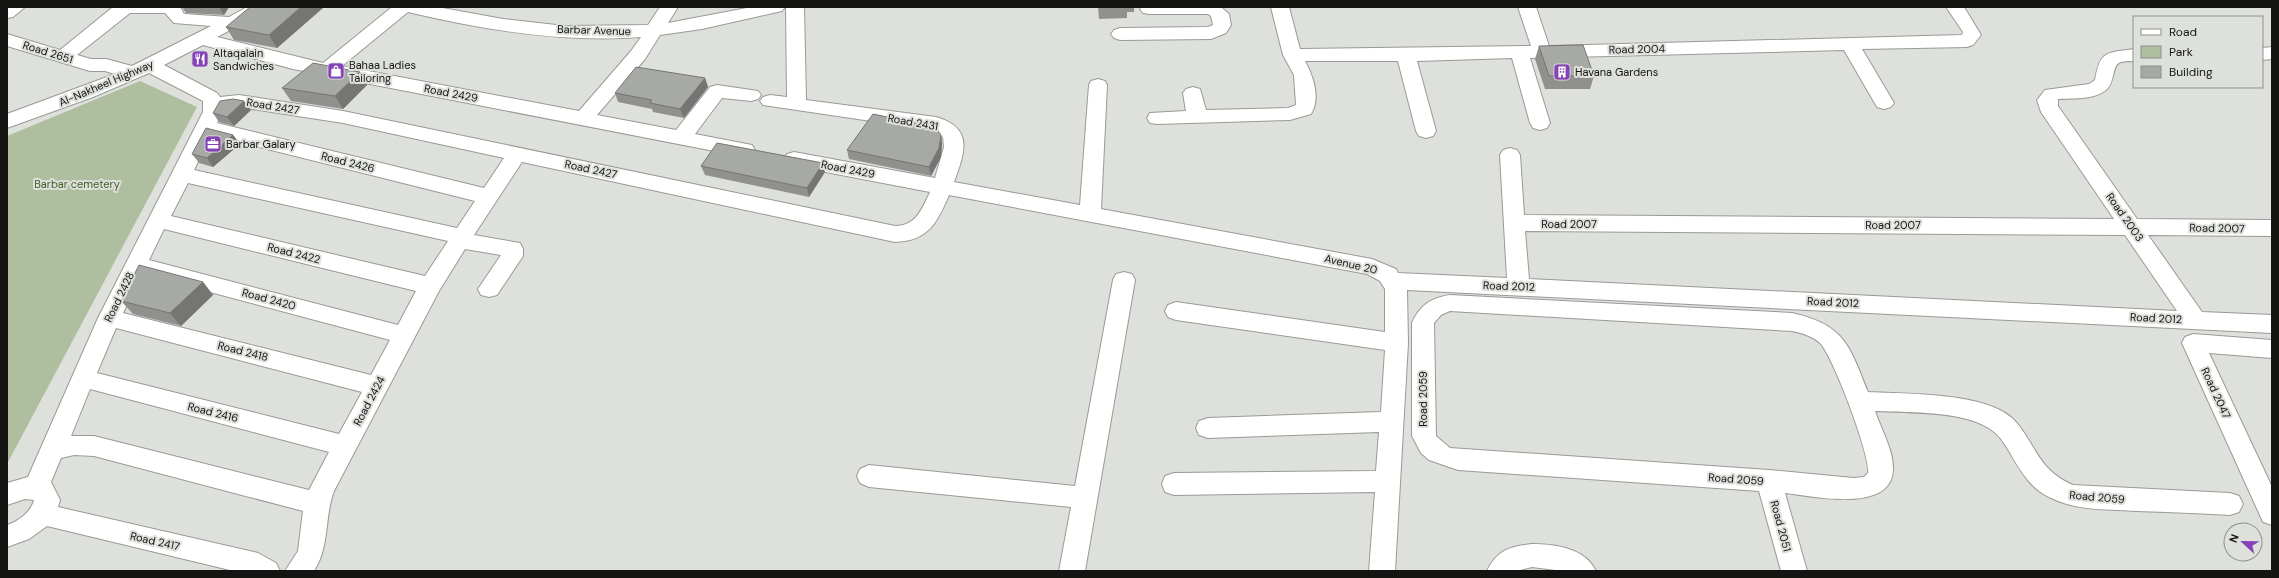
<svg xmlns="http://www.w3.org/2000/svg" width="2279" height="578" font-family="'DM Sans',sans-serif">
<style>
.green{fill:#b0bea0}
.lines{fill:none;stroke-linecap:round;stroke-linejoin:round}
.minor-casing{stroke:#989a96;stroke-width:2}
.minor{fill:#fff;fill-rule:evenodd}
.wall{fill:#90918e}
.shaded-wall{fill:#757674}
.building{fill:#a7a9a5;stroke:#757674}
.labels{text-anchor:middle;stroke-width:4;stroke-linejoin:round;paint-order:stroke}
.street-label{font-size:11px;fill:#141513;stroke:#dde0db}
.poi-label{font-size:11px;fill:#141513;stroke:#dde0db;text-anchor:start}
.park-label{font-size:11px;fill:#465d26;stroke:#dde0db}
</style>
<rect width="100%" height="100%" fill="#dde0db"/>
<!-- green -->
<polygon class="green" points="140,81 197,107 7,464 7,136"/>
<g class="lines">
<!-- minor casing -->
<g class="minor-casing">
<g id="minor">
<polygon points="7,7 25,7 13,17 7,18"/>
<path d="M113,7H180L184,14L229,17L247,7H270L267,11L217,37L323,63L392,7H437L503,19L565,26L648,25L660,7H678L668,23L752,7H785L782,11L702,29L660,35L645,59L597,115L676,130L710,87L717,85L758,91L761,95L758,99L751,101L722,98L695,134L752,145L755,150L752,155L745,157L293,69L203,45L164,65L217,93L220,97L239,95L343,111L895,226C916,226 922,209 930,192L794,166L787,164L784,159L787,154L794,152L935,178L944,147L943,137L932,130L763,105L760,101L763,97L770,95L787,97L786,7H804L806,100L936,117C974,128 965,152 954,182L1080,205L1089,85L1091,81L1098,79L1105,81L1107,85L1101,209L1372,259L1396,269L1398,273L1507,278L1500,155L1503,150L1510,148L1517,150L1520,155L1524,215L2114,219L2041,112L2037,100L2045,90L2089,84L2095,80C2100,50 2107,53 2134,49V61C2130,61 2122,61 2119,63C2112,66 2115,83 2106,90C2094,100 2073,98 2058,99V106L2137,219L2272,220V236L2148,235L2202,312L2272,315V333L1407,290L1408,343L1395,571H1369L1375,492L1174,495L1165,492L1162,484L1165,476L1174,473L1376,471L1379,432L1208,438L1199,435L1196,428L1199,421L1208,418L1381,412L1385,350L1176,320L1168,317L1165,311L1168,305L1176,302L1385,332V289L1380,281L1367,274L949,195C937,223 928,241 895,242L522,162L474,235L520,243L523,249V256L497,295L489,297L481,295L478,289L501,255L465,249L439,291L334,491C324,518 330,546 314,571H285L298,551L303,511L94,456L74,455L61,458L51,482L60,500L58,507L258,553L276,563L280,571H234L47,526L29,539L7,547V525C19,521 31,512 34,500L25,499L7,505V483L28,477L98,318L203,112V101L149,73L93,97L7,128V114L115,74L105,71H90L7,46V34L60,50ZM408,12C483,30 563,43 641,37L631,51L579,111L342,66ZM130,13H165L174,23L211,26L132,66L106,59H91L77,55ZM239,107L343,123L504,158L484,188L217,123L223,109ZM211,135L475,201L457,228L194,170ZM188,183L448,241L425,276L171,216ZM164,229L416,291L398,325L149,260ZM1525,231L2125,235L2177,311L1529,279ZM142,274L390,340L371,375L123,313ZM116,328L362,392L339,434L97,373ZM90,389L329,452L309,490L94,436H71Z"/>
<polygon points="1141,7 1221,7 1229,14 1231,25 1226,33 1211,39 1120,40 1114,38 1111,34 1114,30 1120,28 1208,27 1213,25 1211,16 1208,14 1149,14 1143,13 1140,9"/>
<path d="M1271,7H1289L1300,49L1531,46L1518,7H1536L1549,46L1962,35L1963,32L1946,7H1964L1981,35L1973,45L1967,47L1862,49L1894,103L1891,107L1884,109L1877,107L1844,50L1530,58L1550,123L1547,128L1540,130L1533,128L1530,123L1512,58L1417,61L1436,131L1433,136L1426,138L1419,136L1416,131L1398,61H1305C1313,76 1321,98 1311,114L1290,120L1157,124L1150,123L1147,118L1150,113L1186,111L1183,93L1186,89L1193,87L1200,89L1206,110L1288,108L1296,105L1294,75L1283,55Z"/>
<polygon points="2272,47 2272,59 2262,60 2262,48"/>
<polygon points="1124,272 1132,274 1135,280 1085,571 1059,571 1071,507 869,487 860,483 857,476 860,469 869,465 1075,486 1113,280 1116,274"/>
<path d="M1450,295L1792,313C1845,325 1849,345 1868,392C1905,394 1989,392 2015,421C2037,446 2037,469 2073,485L2230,493L2239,496L2243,504L2239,512L2230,515C2199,513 2168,512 2136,511C2107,509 2078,511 2051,498C2024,486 2017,461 2001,439C1979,409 1909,413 1875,411C1881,429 1894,451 1893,470C1891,514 1812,496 1785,493L1807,571H1781L1759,491L1458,470L1429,460L1421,453L1412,436V323C1420,305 1431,298 1450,295ZM1450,311L1792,331C1802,333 1812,336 1820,343C1833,356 1871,457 1868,473L1864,477L1853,478L1769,470L1450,448L1436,436L1434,323L1441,315Z"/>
<polygon points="2193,334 2272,340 2272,358 2209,353 2272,487 2272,525 2263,522 2182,343 2185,337"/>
<path d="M1532,544C1555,544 1585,548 1596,571H1563L1532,567L1516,571H1487C1497,550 1510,546 1532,544Z"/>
</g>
</g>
<!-- minor -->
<use href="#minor" class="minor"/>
</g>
<!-- wall -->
<g class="wall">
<polygon points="182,7 229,7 224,15 186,13"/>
<polygon points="324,7 277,48 234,40 226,27"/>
<polygon points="1098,7 1134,7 1134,12 1127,12 1127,18 1099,19"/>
<polygon points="1539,46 1594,76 1590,89 1545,89 1535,59"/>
<polygon points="360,72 367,85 343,109 291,101 282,88"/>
<polygon points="705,78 708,87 684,118 653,112 652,109 618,102 615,93"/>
<polygon points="251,110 234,126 219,122 213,113"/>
<polygon points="233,135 240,144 213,167 199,163 192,154"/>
<polygon points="941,135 942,144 941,157 931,176 849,159 847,150"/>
<polygon points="823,163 825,172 809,197 705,175 701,166"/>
<polygon points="203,282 213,295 181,326 133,314 121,301"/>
</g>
<!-- shaded-wall -->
<g class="shaded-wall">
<polygon points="219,7 229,7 224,15"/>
<polygon points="301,7 324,7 277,48 269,35"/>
<polygon points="360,72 367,85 343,109 335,96"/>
<polygon points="705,78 708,87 684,118 680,109"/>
<polygon points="244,101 251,110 234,126 227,117"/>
<polygon points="233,135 240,144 213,167 207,158"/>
<polygon points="941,135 942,144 941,157 931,176 929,167"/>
<polygon points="823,163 825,172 809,197 807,188"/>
<polygon points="203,282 213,295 181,326 170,313"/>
</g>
<!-- building -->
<g class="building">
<polygon points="250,7 301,7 269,35 226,27"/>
<polygon points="1583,45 1594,76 1549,76 1539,46"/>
<polygon points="313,63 360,72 335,96 282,88"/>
<polygon points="636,67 705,78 680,109 650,103 652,100 615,93"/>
<polygon points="233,99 244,101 227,117 213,113 220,101"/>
<polygon points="873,114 935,127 941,135 939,148 929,167 847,150"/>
<polygon points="206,128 233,135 207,158 192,154"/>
<polygon points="717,143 823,163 807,188 701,166"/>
<polygon points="139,265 203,282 170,313 121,301"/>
</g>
<!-- icons -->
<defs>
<g id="restaurant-square" transform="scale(0.9)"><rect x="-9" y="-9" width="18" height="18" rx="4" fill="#8643b7" stroke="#dde0db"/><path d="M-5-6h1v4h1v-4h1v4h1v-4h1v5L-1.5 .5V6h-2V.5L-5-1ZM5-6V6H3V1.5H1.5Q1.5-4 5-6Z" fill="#fff"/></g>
<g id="shop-square" transform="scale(0.9)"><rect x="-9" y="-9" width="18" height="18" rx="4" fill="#8643b7" stroke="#dde0db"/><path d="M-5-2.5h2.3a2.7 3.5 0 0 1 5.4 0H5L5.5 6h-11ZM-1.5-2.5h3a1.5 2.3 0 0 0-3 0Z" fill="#fff"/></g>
<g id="building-square" transform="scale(0.9)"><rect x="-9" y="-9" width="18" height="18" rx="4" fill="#8643b7" stroke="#dde0db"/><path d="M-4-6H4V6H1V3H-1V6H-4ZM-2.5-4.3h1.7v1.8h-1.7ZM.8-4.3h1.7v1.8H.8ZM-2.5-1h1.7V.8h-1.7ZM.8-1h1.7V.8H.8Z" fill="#fff"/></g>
<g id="office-square" transform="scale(0.9)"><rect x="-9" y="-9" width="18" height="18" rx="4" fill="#8643b7" stroke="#dde0db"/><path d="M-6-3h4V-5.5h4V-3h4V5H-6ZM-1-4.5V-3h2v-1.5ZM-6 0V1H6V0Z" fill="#fff"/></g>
</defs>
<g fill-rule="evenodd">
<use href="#restaurant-square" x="200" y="59"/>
<use href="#shop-square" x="336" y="71"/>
<use href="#building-square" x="1562" y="72"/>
<use href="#office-square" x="213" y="144"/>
</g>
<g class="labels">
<!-- street labels -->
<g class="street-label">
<text transform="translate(594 30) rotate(2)" y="4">Barbar Avenue</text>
<text transform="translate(1637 49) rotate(-1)" y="4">Road 2004</text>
<text transform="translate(48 52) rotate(17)" y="4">Road 2651</text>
<text transform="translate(106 83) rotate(-23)" y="4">Al-Nakheel Highway</text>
<text transform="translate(451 93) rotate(11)" y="4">Road 2429</text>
<text transform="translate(273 106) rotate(9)" y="4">Road 2427</text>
<text transform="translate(913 122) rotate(10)" y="4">Road 2431</text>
<text transform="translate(348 162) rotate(14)" y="4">Road 2426</text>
<text transform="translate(591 169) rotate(12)" y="4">Road 2427</text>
<text transform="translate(848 169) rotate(11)" y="4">Road 2429</text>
<text transform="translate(2125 217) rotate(55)" y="4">Road 2003</text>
<text x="1569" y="228">Road 2007</text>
<text x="1893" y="229">Road 2007</text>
<text transform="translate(2217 228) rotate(1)" y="4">Road 2007</text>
<text transform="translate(294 253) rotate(14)" y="4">Road 2422</text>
<text transform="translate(1351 264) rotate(13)" y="4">Avenue 20</text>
<text transform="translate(1509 286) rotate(2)" y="4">Road 2012</text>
<text transform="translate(119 297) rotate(-64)" y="4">Road 2428</text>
<text transform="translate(269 299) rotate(15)" y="4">Road 2420</text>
<text transform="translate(1833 302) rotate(3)" y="4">Road 2012</text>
<text transform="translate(2156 318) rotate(3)" y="4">Road 2012</text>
<text transform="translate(243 351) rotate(14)" y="4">Road 2418</text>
<text transform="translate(2216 393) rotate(65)" y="4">Road 2047</text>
<text transform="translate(1423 399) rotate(-90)" y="4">Road 2059</text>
<text transform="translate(369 401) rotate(-62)" y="4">Road 2424</text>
<text transform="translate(213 412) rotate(14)" y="4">Road 2416</text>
<text transform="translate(1736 479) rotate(4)" y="4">Road 2059</text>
<text transform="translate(2097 497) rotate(5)" y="4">Road 2059</text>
<text transform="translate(1781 526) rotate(75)" y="4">Road 2051</text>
<text transform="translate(155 541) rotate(13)" y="4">Road 2417</text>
</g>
<!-- poi labels -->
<g class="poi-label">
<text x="213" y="57">Altaqalain<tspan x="213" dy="13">Sandwiches</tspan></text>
<text x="349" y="69">Bahaa Ladies<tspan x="349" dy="13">Tailoring</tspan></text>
<text x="1575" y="76">Havana Gardens</text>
<text x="226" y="148">Barbar Galary</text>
</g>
<!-- park labels -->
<g class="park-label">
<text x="77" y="188">Barbar cemetery</text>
</g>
</g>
<!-- border -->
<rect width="2279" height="578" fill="none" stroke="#141513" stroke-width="16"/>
<!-- legend -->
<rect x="2133" y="16" width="130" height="72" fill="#dde0db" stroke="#8d8f8b"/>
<rect x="2141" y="29" width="20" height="6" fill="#ffffff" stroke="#8d8f8b"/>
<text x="2169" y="36" font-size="12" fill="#141513">Road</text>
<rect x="2141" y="46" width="20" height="12" fill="#b0bea0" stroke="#8d8f8b"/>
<text x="2169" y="56" font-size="12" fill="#141513">Park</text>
<rect x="2141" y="66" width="20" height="12" fill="#a7a9a5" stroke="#8d8f8b"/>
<text x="2169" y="76" font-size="12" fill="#141513">Building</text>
<!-- north arrow -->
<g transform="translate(2243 542) rotate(292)"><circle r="19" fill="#dde0db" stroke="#8d8f8b"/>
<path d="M0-3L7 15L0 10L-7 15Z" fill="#8643b7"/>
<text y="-6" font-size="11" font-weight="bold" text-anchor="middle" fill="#141513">N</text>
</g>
</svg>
